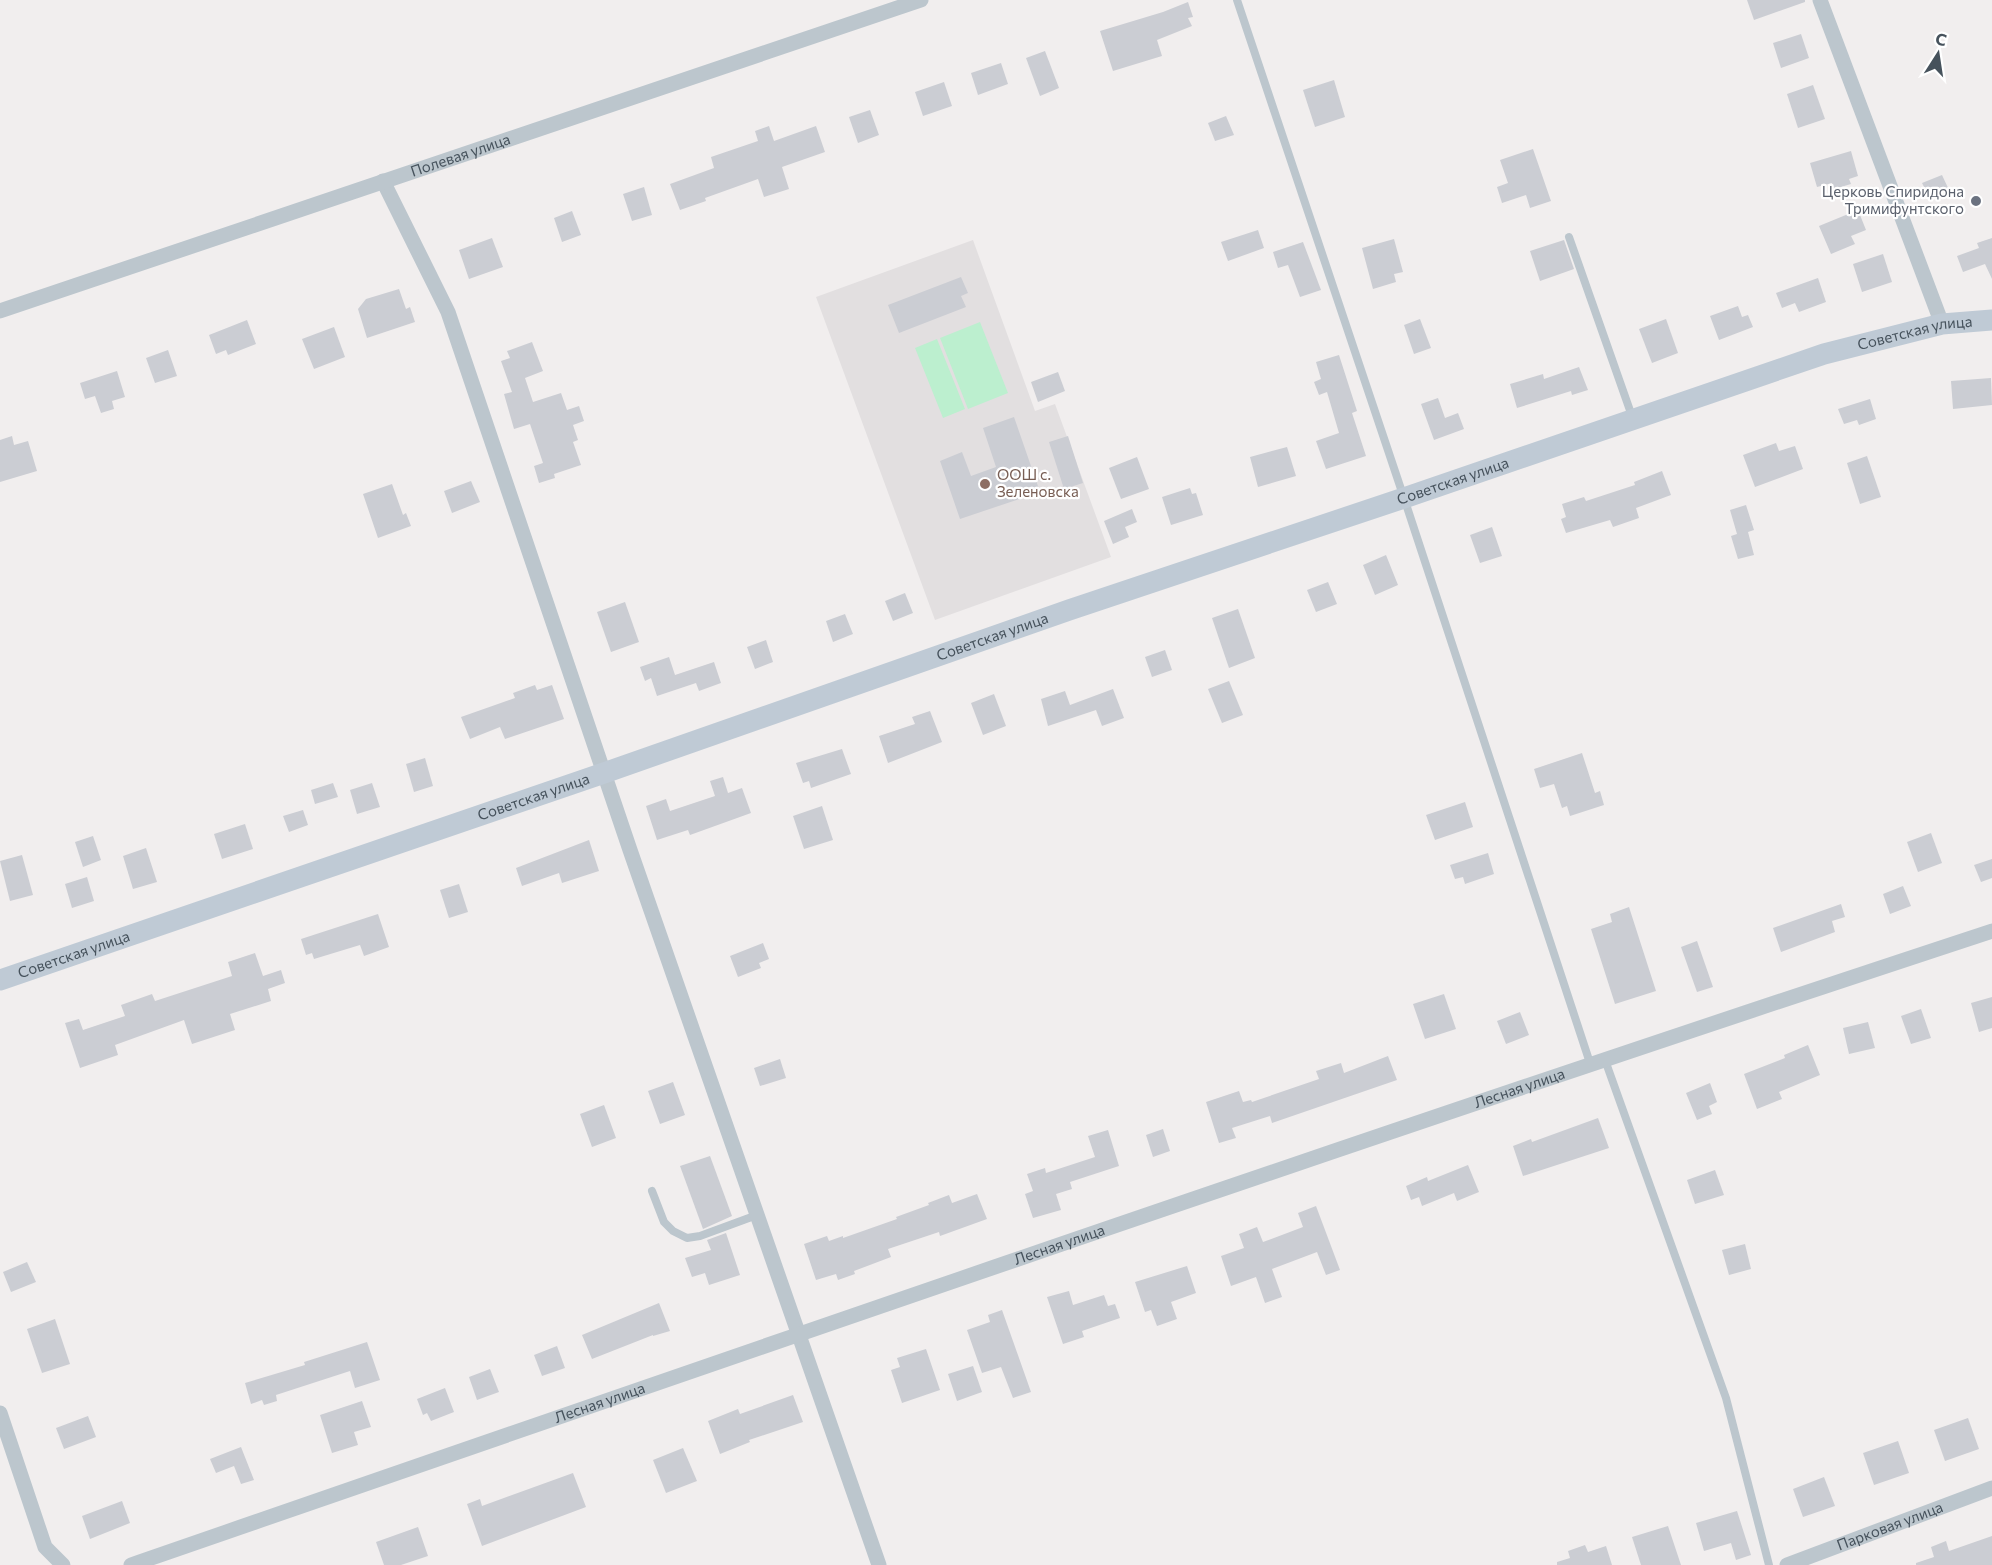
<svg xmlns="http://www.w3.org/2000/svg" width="1992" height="1565" font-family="Commissioner,sans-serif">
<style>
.education{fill:#e2dfe0}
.green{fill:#bcefcf}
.building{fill:#cbcdd3}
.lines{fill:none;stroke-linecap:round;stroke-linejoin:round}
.lane{stroke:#bcc6cd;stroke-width:8}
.street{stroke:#bcc6cd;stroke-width:15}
.secondary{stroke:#bfcad5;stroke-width:21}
.worship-dot{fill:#6b7280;stroke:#fff;stroke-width:2}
.education-dot{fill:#8d6e63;stroke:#fff;stroke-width:2}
.labels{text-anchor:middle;stroke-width:4.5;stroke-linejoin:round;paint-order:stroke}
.street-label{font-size:15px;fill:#46525c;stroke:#fff}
.worship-label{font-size:15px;fill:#5b616d;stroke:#fff;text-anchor:end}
.education-label{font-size:15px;fill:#785e54;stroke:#fff;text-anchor:start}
</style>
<rect width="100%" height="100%" fill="#f1eeee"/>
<!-- education -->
<polygon class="education" points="973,240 1035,411 1055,404 1111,557 935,620 816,297"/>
<!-- green -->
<g class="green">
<polygon points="980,322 1008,393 968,409 940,338"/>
<polygon points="937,339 965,409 943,418 915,348"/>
</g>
<!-- building -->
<g class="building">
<polygon points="1747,0 1805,0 1805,2 1754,20"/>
<polygon points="1188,2 1193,17 1188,18 1192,26 1157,40 1162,56 1113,71 1100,31 1163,12"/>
<polygon points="1801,34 1809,58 1781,68 1773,43"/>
<polygon points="1045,51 1059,88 1040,96 1026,58"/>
<polygon points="1001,63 1008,84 978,95 971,73"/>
<polygon points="1334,80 1345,117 1315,127 1303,90"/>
<polygon points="944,82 952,106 923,116 915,92"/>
<polygon points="1813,85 1825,119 1798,128 1787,94"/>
<polygon points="870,110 879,135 858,143 849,117"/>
<polygon points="1226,116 1234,135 1215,141 1208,123"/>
<polygon points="769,126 774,141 816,126 825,152 782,167 789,189 764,197 758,179 705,198 706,201 680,210 670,184 714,168 711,157 758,141 755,131"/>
<polygon points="1533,149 1551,201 1530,208 1526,195 1502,203 1497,187 1508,183 1500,160"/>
<polygon points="1851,151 1858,176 1849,179 1851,184 1834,189 1832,183 1817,187 1810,163"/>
<polygon points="1942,175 1949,190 1930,199 1922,183"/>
<polygon points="644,187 652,215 632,221 623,194"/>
<polygon points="1858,210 1866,230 1851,236 1855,244 1831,254 1819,226"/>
<polygon points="572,211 581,235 562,242 554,218"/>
<polygon points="1258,230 1264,248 1228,261 1221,242"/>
<polygon points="492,238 503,267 469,279 459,250"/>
<polygon points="1992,238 1992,279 1985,264 1963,272 1957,256 1979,248 1977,243"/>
<polygon points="1394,239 1403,272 1394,274 1396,282 1373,289 1362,248"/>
<polygon points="1564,240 1574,269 1540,281 1530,251"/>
<polygon points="1303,242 1321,290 1300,297 1288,265 1278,268 1273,252"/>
<polygon points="1883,254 1892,282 1862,292 1853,264"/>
<polygon points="961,277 968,293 961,296 966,307 899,333 888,305"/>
<polygon points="1818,278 1826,302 1799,312 1795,303 1782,308 1776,293"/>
<polygon points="399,289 406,309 410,307 415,322 367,338 358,309 366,299"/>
<polygon points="1738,306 1742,317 1748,315 1753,327 1719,340 1710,316"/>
<polygon points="1420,319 1431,348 1414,354 1404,325"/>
<polygon points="1666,319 1678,353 1652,363 1639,329"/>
<polygon points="247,320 256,344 228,355 226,350 216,354 209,335"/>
<polygon points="334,327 345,357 314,369 302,339"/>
<polygon points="532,342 543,371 525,378 533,402 561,393 567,410 579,406 584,421 573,425 578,440 573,442 581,465 554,474 555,478 539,483 534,466 543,463 530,424 514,429 504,394 512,392 501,361 510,358 507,351"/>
<polygon points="168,350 177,376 155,383 146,358"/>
<polygon points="1339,355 1357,411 1352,413 1366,456 1326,469 1316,441 1339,433 1327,392 1319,395 1314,382 1321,379 1316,362"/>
<polygon points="1579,367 1588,390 1572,395 1571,391 1517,408 1510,384 1543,374 1544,379"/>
<polygon points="117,371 125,397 112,401 114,409 101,413 95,396 85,399 80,383"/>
<polygon points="1058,372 1065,391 1038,402 1031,382"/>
<polygon points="1991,378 1992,405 1953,409 1951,381"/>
<polygon points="1438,398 1445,418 1458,413 1464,429 1434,440 1421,404"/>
<polygon points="1870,399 1876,419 1859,425 1857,420 1844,424 1838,409"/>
<polygon points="1014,417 1040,492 960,519 940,461 962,452 971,476 996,467 983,428"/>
<polygon points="12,436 14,445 28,441 37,471 0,482 0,440"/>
<polygon points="1068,436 1083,483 1064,489 1049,442"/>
<polygon points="1776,443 1779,451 1795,446 1803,469 1755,487 1743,455"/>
<polygon points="1287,447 1296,476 1258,487 1250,457"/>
<polygon points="1867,456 1881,497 1860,504 1847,463"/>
<polygon points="1137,457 1149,489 1121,499 1109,468"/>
<polygon points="1662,471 1671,495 1636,508 1639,518 1613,527 1610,520 1566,533 1561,519 1566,517 1562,504 1584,497 1586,501 1635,485 1634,482"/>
<polygon points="471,481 480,502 452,513 444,491"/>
<polygon points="392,484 403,515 406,513 411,526 378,538 363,494"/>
<polygon points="1190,488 1192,494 1196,493 1203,515 1171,525 1162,497"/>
<polygon points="1746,505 1754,530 1748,532 1754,555 1738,559 1731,536 1737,534 1730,510"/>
<polygon points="1132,509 1137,522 1125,527 1129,537 1113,544 1104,521"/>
<polygon points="1492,527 1502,556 1480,563 1470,535"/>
<polygon points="1386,555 1398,585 1375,595 1363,565"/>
<polygon points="1328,582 1337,604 1316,612 1307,590"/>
<polygon points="905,593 913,613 893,621 885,601"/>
<polygon points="625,602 639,642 611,652 597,612"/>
<polygon points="1238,609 1255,658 1229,668 1212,618"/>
<polygon points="845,614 853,634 833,642 826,621"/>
<polygon points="766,640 773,662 755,669 747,647"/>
<polygon points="1165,650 1172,670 1152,677 1145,657"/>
<polygon points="669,657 675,675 714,662 721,683 699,691 696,683 657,696 651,678 645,681 640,667"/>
<polygon points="1229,681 1243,715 1222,723 1208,689"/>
<polygon points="535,685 537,690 552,685 564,719 505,739 500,727 470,739 461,717 515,698 513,693"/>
<polygon points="1113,689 1124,718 1102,726 1096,710 1048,726 1041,699 1065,691 1070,705"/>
<polygon points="994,694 1006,726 983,735 971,703"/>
<polygon points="930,711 942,742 888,763 879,736 915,724 912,717"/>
<polygon points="842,749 851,774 811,788 809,781 803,783 796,763"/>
<polygon points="1582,753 1595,793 1600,791 1604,805 1570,816 1567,806 1562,808 1554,784 1540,788 1534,769"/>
<polygon points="425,758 433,786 414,792 406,764"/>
<polygon points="723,777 728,793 742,788 751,813 690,835 688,830 657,840 646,806 666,799 670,811 715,796 710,781"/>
<polygon points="333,783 338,797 315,804 311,790"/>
<polygon points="372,783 380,807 357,814 350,790"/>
<polygon points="1465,802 1473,827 1435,840 1426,815"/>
<polygon points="822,806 833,840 804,849 793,816"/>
<polygon points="303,810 308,825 289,832 283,816"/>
<polygon points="245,824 253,849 222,859 214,834"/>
<polygon points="1931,833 1942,863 1918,872 1907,842"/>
<polygon points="93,836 101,860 83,867 75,842"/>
<polygon points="589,840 599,871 562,883 559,873 522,886 516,868"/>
<polygon points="146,848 157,882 133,889 123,856"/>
<polygon points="1488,853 1494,874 1465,884 1463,877 1455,879 1450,865"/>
<polygon points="22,855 33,895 10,901 0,861"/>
<polygon points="1992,859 1992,878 1981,882 1974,865"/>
<polygon points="87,877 94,901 72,908 65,884"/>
<polygon points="459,884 468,912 449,918 440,890"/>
<polygon points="1903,886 1911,906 1890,914 1883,894"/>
<polygon points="1841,904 1845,917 1832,921 1835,932 1781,952 1773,928"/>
<polygon points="1629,907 1656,991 1615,1004 1591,929 1612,922 1610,914"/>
<polygon points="378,914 389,947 364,956 360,945 314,959 312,953 306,955 301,939"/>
<polygon points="1697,941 1713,987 1697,992 1681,947"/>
<polygon points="763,943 769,959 759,963 761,968 738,977 730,956"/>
<polygon points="255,953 263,976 281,970 285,983 268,989 271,1001 230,1014 235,1030 192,1044 184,1020 115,1045 118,1055 80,1068 65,1023 79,1019 83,1030 125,1016 121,1005 152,994 155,1001 232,976 228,962"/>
<polygon points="1444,994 1456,1029 1425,1039 1413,1004"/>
<polygon points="1992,997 1992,1028 1979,1032 1971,1003"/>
<polygon points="1921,1009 1931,1038 1911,1044 1901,1016"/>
<polygon points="1520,1012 1529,1035 1506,1044 1497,1021"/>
<polygon points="1868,1022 1875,1048 1849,1054 1843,1028"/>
<polygon points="1808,1045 1820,1075 1779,1092 1782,1099 1757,1109 1744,1074 1785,1058 1784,1055"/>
<polygon points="1388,1056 1397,1080 1272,1123 1270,1116 1232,1128 1236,1138 1219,1143 1206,1102 1239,1091 1243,1102 1251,1100 1252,1102 1319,1079 1316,1071 1341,1063 1344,1073"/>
<polygon points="780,1059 786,1078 760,1086 754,1068"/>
<polygon points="673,1082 685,1115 660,1124 648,1091"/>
<polygon points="1710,1083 1717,1102 1709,1106 1712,1114 1697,1120 1686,1093"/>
<polygon points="604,1105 616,1138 592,1147 580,1114"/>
<polygon points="1598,1118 1609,1148 1523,1176 1513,1146 1531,1139 1532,1142"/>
<polygon points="1163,1129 1170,1151 1153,1157 1146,1135"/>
<polygon points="1108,1130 1119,1166 1070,1182 1072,1189 1056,1194 1061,1210 1033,1218 1025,1194 1033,1191 1027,1174 1045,1168 1046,1173 1095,1157 1088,1136"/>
<polygon points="710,1156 732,1216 703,1229 680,1166"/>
<polygon points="1468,1165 1479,1192 1457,1201 1454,1193 1422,1206 1419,1197 1411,1200 1406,1186 1427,1177 1428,1181"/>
<polygon points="1715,1170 1724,1195 1695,1204 1687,1180"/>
<polygon points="977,1194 987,1219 940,1236 939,1232 888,1249 891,1257 854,1271 855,1274 838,1280 836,1274 816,1280 804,1244 827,1236 829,1241 843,1236 843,1238 897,1219 896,1217 929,1205 928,1203 949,1195 952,1203"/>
<polygon points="1316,1206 1340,1270 1326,1275 1317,1252 1272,1269 1282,1297 1265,1303 1256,1277 1231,1286 1221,1256 1244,1248 1239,1234 1257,1227 1263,1242 1303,1227 1298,1213"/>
<polygon points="726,1233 740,1275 709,1285 705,1273 692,1277 685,1258 711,1250 707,1240"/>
<polygon points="1745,1244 1751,1269 1729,1275 1722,1250"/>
<polygon points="27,1262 36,1282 11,1292 3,1272"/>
<polygon points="1187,1266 1196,1293 1171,1302 1177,1319 1157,1326 1151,1310 1145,1312 1135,1282"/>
<polygon points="1069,1291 1073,1305 1104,1295 1108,1306 1115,1304 1120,1318 1082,1331 1084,1337 1063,1344 1047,1297"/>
<polygon points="659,1303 670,1331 653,1336 653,1335 592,1359 582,1335"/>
<polygon points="1002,1310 1031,1392 1013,1398 1001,1367 982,1373 967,1330 990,1322 988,1315"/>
<polygon points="55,1319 70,1364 42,1373 27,1329"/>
<polygon points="367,1342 380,1380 355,1388 350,1371 276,1395 277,1401 264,1405 262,1400 251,1404 245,1383 305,1365 304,1362"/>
<polygon points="557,1346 565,1368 542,1376 534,1355"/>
<polygon points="926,1349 940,1390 902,1403 891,1370 900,1367 897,1358"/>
<polygon points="973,1366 982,1392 957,1401 948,1374"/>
<polygon points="490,1369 499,1392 477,1400 469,1377"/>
<polygon points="445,1388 454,1412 431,1421 427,1413 423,1415 417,1399"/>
<polygon points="793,1395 803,1422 749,1440 750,1442 720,1454 708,1421 738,1409 740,1414"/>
<polygon points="362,1401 371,1427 354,1432 358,1445 332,1453 320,1415"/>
<polygon points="88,1416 96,1437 64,1449 56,1428"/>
<polygon points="1968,1418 1979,1449 1945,1461 1934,1430"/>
<polygon points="1898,1441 1909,1473 1874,1485 1863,1453"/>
<polygon points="241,1447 254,1480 241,1484 234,1466 216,1473 210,1459"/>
<polygon points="683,1448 697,1481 666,1493 653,1460"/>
<polygon points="573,1473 586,1507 482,1546 467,1504 480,1499 482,1506"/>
<polygon points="1824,1477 1835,1506 1803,1517 1793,1489"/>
<polygon points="122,1501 130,1523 90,1539 82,1516"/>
<polygon points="1737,1511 1751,1555 1736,1560 1731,1543 1704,1551 1696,1523"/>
<polygon points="1668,1526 1681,1565 1641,1565 1632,1537"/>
<polygon points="418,1527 428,1556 401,1565 384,1565 376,1542"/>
<polygon points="1992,1536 1992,1565 1916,1565 1916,1563 1934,1557 1931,1547 1946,1541 1949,1551"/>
<polygon points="1585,1545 1588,1552 1606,1546 1612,1565 1557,1565 1557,1562 1570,1558 1568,1551"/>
</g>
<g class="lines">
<!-- lane -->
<g class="lane">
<polyline points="1237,0 1404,498 1590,1063"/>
<polyline points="1569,237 1633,419"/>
<polyline points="1605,1060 1726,1398 1769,1565"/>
<polyline points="652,1191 664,1222 673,1231 687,1238 700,1236 757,1215"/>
</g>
<!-- street -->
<g class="street">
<polyline points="1820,0 1942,324"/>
<polyline points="383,181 448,312 630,850 879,1565"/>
<path id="s1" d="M0,311L921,0"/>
<polyline points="0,1413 45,1547 63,1565"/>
<path id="s2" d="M131,1565C750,1351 1369,1136 1992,931"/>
<path id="s3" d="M1787,1565L1992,1488"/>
</g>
<!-- secondary -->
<path class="secondary" id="s4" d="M0,980L604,773L1069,610L1404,498L1824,354L1942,324L1992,320"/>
</g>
<!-- markers -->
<circle class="worship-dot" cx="1976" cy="201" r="6"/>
<circle class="education-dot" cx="985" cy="484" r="6"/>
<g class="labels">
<!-- street labels -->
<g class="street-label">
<text dy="5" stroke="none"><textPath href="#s1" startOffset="486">Полевая улица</textPath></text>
<text dy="5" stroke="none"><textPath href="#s4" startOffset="2022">Советская улица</textPath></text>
<text dy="5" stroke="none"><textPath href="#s4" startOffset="1536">Советская улица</textPath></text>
<text dy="5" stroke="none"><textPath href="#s4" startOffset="1050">Советская улица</textPath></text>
<text dy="5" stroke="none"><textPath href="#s4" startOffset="564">Советская улица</textPath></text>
<text dy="5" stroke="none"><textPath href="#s4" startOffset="78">Советская улица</textPath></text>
<text dy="5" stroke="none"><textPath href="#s2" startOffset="1468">Лесная улица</textPath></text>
<text dy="5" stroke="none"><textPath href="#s2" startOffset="982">Лесная улица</textPath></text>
<text dy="5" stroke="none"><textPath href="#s2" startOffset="496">Лесная улица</textPath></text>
<text dy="5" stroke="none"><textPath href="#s3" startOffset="110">Парковая улица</textPath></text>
</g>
<!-- worship labels -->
<g class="worship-label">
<text x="1964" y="197">Церковь Спиридона<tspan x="1964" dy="17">Тримифунтского</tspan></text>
</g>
<!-- education labels -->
<g class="education-label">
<text x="997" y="480">ООШ с.<tspan x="997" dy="17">Зеленовска</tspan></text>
</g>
</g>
<!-- north arrow -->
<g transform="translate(1938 54) rotate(12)" stroke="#ffffff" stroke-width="4.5" paint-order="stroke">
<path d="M0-4.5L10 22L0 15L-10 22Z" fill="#46525c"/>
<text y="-9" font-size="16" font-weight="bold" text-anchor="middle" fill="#46525c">С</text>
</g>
</svg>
